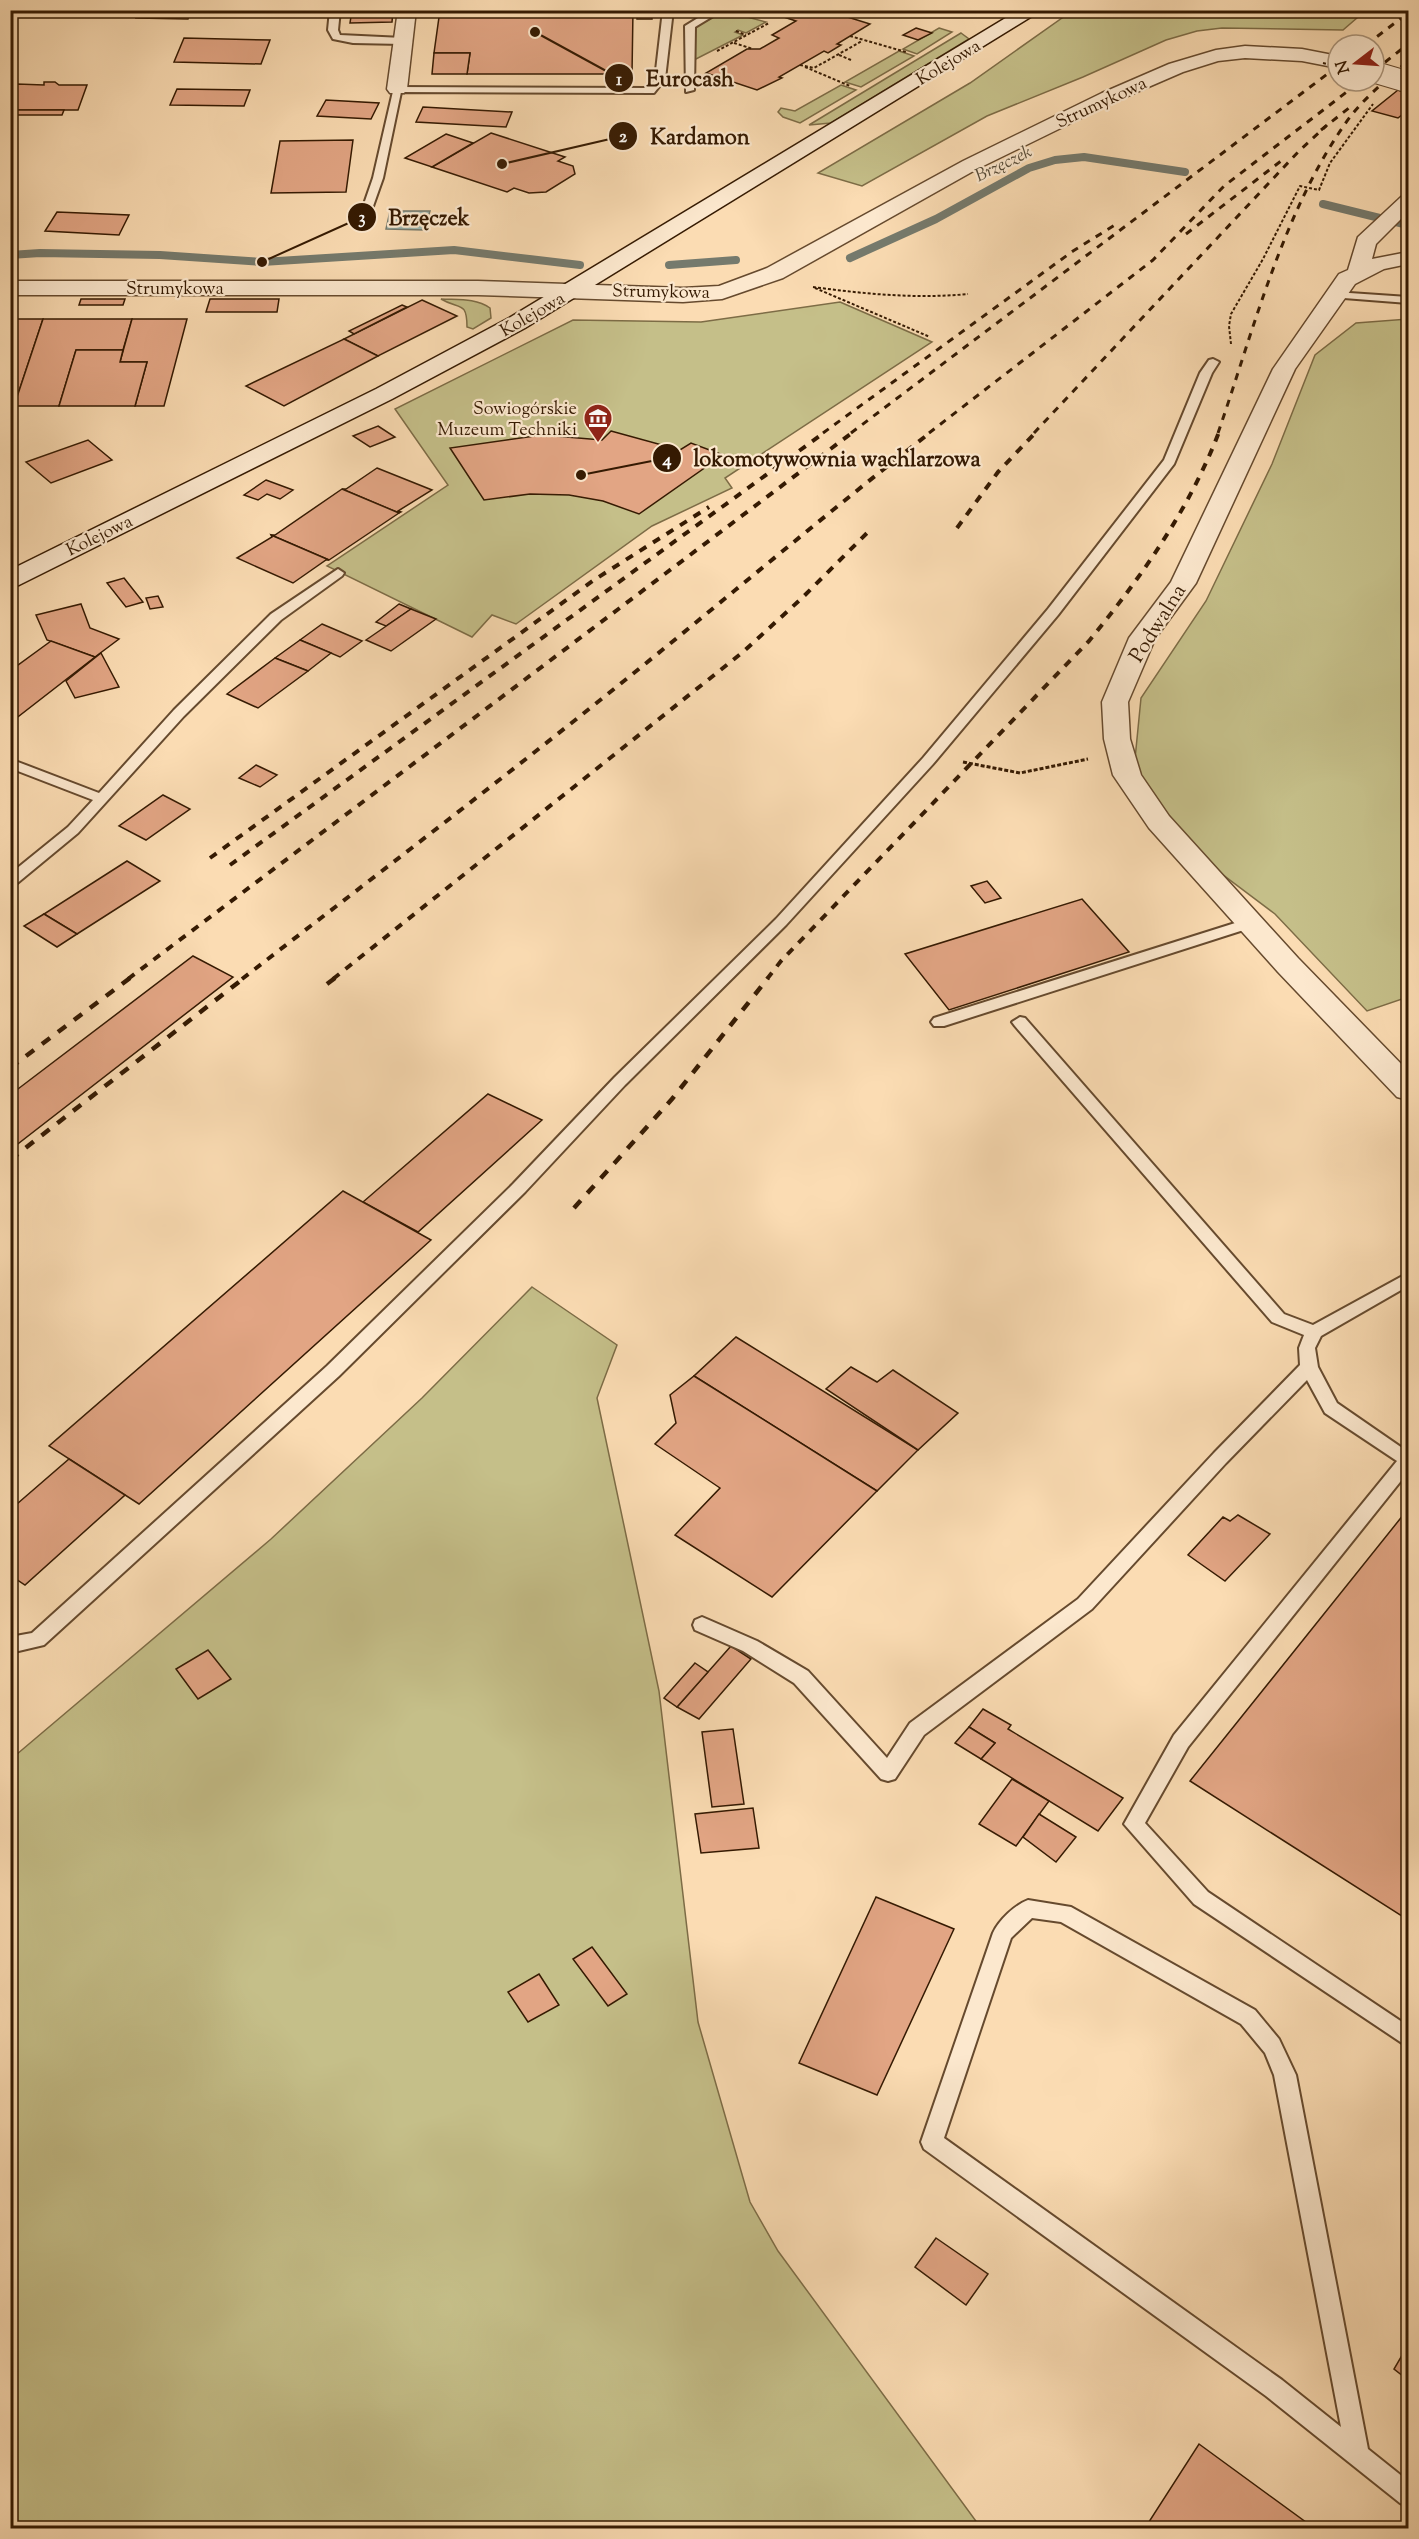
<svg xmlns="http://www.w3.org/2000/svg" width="1419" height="2539" font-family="'Sorts Mill Goudy',serif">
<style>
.green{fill:#c5bf89;stroke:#7d6c46;stroke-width:1.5}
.water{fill:#a0bab4;stroke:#757a6d;stroke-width:1.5}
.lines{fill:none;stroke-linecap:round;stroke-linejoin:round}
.stream{stroke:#757a6d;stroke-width:8}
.building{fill:#e2a584;stroke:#351a02;stroke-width:1.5}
.lane-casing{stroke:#664a2e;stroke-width:4}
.street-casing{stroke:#664a2e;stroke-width:3}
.secondary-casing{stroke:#351a02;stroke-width:3}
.path-far1{stroke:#351a02;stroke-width:2;stroke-dasharray:3 2;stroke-linecap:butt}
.path{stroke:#351a02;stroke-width:3;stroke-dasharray:4 2;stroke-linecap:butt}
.lane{fill:#fce8ce;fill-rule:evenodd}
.street{fill:#fce8ce;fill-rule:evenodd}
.secondary{fill:#fce8ce;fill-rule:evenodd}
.rail-far2{stroke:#351a02;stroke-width:3;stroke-dasharray:7 7;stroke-linecap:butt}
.rail-far1{stroke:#351a02;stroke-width:4;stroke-dasharray:8 8;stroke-linecap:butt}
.rail{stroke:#351a02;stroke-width:4.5;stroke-dasharray:10 10;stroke-linecap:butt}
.street-bridge-casing{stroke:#664a2e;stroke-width:23;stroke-linecap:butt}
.path-bridge{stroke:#351a02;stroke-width:2;stroke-dasharray:3 2;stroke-linecap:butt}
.street-bridge{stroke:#fce8ce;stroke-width:21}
.labels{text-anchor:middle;stroke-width:4.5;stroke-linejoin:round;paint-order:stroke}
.far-street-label{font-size:18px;fill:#351a02;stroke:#fce8ce}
.far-water-label{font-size:18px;font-style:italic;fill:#554a37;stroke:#fce8ce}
.far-poi-label{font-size:18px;fill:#351a02;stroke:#fce8ce;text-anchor:end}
.street-label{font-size:21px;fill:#351a02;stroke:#fce8ce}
.leader{fill:none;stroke:#351a02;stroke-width:2}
.callout-dot{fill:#351a02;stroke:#fce8ce;stroke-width:2}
.mark-label{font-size:18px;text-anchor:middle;font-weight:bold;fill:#fff}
.callout-label{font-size:22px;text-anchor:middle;font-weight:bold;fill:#351a02;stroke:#fce8ce;stroke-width:4.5;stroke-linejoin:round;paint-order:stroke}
</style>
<rect width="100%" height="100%" fill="#fbdcb3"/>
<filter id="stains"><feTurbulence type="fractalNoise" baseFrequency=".00333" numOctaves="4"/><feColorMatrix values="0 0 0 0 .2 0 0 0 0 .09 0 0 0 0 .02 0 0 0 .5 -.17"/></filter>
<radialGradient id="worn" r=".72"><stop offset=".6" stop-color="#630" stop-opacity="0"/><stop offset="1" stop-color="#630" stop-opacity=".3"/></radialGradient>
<!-- green -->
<g class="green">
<polygon points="725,11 766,22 746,33 738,30 735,32 743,35 694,60 695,27"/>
<polygon points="1072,11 1365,11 1343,30 1222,28 1197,31 1166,40 1083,77 987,116 862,186 818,173 970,83"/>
<polygon points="939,28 952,32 917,54 903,49"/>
<polygon points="961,33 969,39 831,123 809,125"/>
<polygon points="899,51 914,56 861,87 845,82"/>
<polygon points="841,85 856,90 800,123 783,117 778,112 781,108 795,111"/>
<path d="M441,299C458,300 476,298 490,308L491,318L473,329L467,327C467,300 459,310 441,299Z"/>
<polygon points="840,302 932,342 725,478 732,488 652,526 516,624 492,615 472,637 327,566 448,485 395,409 573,320 701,322"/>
<polygon points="1408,319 1408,997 1367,1011 1275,914 1182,844 1144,789 1135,759 1141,698 1206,601 1272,464 1315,355 1356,323"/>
<polygon points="532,1287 617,1345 597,1398 659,1691 698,2022 750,2202 778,2251 981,2528 11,2528 10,1760 271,1539 422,1398"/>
</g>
<!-- water -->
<polygon class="water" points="390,211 430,211 424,230 386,229"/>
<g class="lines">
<!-- stream -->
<g class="stream">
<polyline points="1323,204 1408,225"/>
<polyline points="10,255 40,253 160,255 262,262 454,250 580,265"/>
<polyline points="850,258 936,219 1029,168 1055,160 1084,157 1185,172"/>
<polyline points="669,265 736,260"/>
</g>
</g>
<!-- building -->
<g class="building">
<polygon points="139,10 191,10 188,19 136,18"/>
<polygon points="352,10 393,10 392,22 350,23"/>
<polygon points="440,10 633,10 632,74 467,74 470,53 434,53"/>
<rect x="637" y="10" width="15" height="9"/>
<polygon points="762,10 825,10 870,24 837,44 841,45 828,53 824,51 779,77 782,78 757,90 706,73 747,49 760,49 779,38 772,35 796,21"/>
<polygon points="916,28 932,33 918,40 903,35"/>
<polygon points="184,38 270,40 261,64 174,62"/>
<polygon points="434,53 470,53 467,74 432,74"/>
<polygon points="44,82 55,82 59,85 87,85 78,110 10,110 10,101 17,84 44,85"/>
<polygon points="177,89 250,90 244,106 170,105"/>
<polygon points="1398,90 1408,94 1408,107 1406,109 1408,110 1398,118 1372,111"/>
<polygon points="326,100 379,103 371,119 317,116"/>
<polygon points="423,107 512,112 506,127 416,122"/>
<polygon points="16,110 64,110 62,115 14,115"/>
<polygon points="491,133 565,157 558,161 573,166 575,174 546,192 529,193 514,188 507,192 432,167"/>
<polygon points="446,134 473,143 432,167 405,158"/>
<polygon points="353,140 346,192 271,193 280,141"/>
<polygon points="57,212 129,215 119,235 45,231"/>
<polygon points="81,299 125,299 123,305 79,305"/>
<polygon points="210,299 279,299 277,312 206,312"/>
<polygon points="422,300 457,316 378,356 344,339"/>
<polygon points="402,305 407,307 354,334 349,331"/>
<polygon points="10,319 43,319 14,406 10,406"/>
<polygon points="43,319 132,319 123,350 76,350 59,406 14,406"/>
<polygon points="132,319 187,319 164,406 135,406 147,362 120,362"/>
<polygon points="344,339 378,356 284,406 246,386"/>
<polygon points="76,350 123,350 120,362 147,362 135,406 59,406"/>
<polygon points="378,426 395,437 370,447 353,436"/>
<polygon points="611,431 680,450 691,443 723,455 639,514 603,501 569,495 530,494 484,500 450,448 542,435 602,440"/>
<polygon points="88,440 112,460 51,483 26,462"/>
<polygon points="377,468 432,490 398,511 401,512 399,513 342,489 346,489"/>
<polygon points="266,480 293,490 280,499 267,494 258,500 244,495"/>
<polygon points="342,489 399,513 329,560 271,535 275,535"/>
<polygon points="271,535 329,560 326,560 293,583 237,558 272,537"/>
<polygon points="124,578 143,602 126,607 107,583"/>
<polygon points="158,596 163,607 150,609 146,598"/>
<polygon points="81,604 90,628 119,639 95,657 47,640 36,615"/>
<polygon points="399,604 411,609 386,626 376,622"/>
<polygon points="411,609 436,619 391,651 366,640"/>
<polygon points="322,624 362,641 340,657 300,640"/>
<polygon points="300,640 331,653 308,671 275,658"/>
<polygon points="51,641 95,657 10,723 10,671"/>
<polygon points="101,653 119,687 75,698 66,681"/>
<polygon points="275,658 308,671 258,708 227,694"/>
<polygon points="256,765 277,775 260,787 239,778"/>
<polygon points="163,795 190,809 146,840 119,826"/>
<polygon points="127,861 160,881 77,934 44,914"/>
<polygon points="987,881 1001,898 985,903 971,886"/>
<polygon points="1082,899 1129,952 949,1010 905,954"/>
<polygon points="44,914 77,934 57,947 24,926"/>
<polygon points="193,956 233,977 10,1150 10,1095"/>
<polygon points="488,1094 542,1120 418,1232 363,1202"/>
<polygon points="343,1191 431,1240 139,1504 49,1446"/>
<polygon points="736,1337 918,1450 877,1491 694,1376"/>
<polygon points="851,1367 877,1382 893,1370 958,1413 918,1450 826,1389"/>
<polygon points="694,1376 877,1491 772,1597 675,1535 720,1488 655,1444 676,1423 670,1395"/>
<polygon points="69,1459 125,1495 25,1585 10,1575 10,1510"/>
<polygon points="1408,1509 1408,1920 1190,1781"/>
<polygon points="1238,1515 1270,1534 1225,1581 1188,1555 1223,1517 1230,1521"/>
<polygon points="731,1646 751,1659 699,1719 677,1707"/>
<polygon points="208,1650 231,1679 198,1699 176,1669"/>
<polygon points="695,1663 708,1672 677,1707 664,1698"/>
<polygon points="983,1709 1011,1725 1008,1729 1123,1798 1098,1831 981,1759 995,1743 969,1727"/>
<polygon points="969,1727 995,1743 981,1759 955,1743"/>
<polygon points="733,1729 744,1804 712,1807 702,1732"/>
<polygon points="1012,1779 1049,1801 1016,1846 979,1824"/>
<polygon points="753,1808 759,1848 701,1853 695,1814"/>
<polygon points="1039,1814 1076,1837 1056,1862 1023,1837"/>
<polygon points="876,1897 954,1929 877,2095 799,2063"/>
<polygon points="592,1947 627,1994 608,2006 573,1959"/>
<polygon points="539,1974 559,2005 528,2022 508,1992"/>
<polygon points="936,2238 988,2274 966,2305 915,2267"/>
<polygon points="1408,2345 1408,2380 1394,2369"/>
<polygon points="1199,2444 1314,2528 1145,2528"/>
</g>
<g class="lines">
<!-- lane casing -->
<g class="lane-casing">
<g id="lane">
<polygon points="330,10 340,10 338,30 340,35 403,38 408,41 403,44 353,43 333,39 328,30"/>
<polygon points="663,10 673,10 665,79 654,93 401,92 383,178 372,209 363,207 373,178 394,87 648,88 655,79"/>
<polygon points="711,10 723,10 695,27 694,90 686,92 685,26"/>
<polygon points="1335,292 1408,297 1408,303 1331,297 1330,295"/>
<polygon points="1213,359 1219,362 1212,373 1174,464 1058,615 933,764 786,925 625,1085 525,1192 339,1376 44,1645 10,1653 10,1637 32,1633 327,1366 513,1184 615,1077 776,919 923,758 1048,609 1164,460 1200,373 1209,360"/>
<polygon points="338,569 344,573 342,576 281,620 184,716 78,833 15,885 10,886 10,874 68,827 93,800 10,768 10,759 99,793 174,710 271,614"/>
<polygon points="1251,918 1256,920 1258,923 1256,926 944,1026 934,1026 931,1022 934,1018"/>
<polygon points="1020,1017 1025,1018 1284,1314 1313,1325 1408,1273 1408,1286 1321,1336 1315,1348 1318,1367 1337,1403 1408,1452 1408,1472 1188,1747 1145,1823 1208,1892 1408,2026 1408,2047 1194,1904 1124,1824 1174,1735 1397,1461 1325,1413 1307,1380 1226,1463 1092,1609 924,1735 895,1779 888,1781 881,1779 794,1683 743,1651 695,1630 693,1625 695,1620 702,1617 709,1620 757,1641 808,1671 887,1758 910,1723 1078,1599 1214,1453 1300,1365 1299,1348 1304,1335 1272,1322 1015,1026 1012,1022"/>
<path d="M1028,1900L1071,1907L1255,2010L1279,2039L1296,2075L1368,2449L1408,2481V2507L1400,2503L1266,2396L924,2149L921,2142L993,1933C999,1920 1015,1905 1028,1900ZM1032,1918L1061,1922L1241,2024L1265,2053L1274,2075L1341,2427L1282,2380L944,2138L1011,1938Z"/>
</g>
</g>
<!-- street casing -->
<g class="street-casing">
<g id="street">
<polygon points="398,10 416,10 407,89 404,93 390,93 387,89"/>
<polygon points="1245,46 1302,49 1338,56 1338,68 1302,61 1245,58 1218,61 1183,72 1116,101 977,169 783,278 722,299 683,302 478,295 10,295 10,281 478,281 683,288 719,286 767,268 963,161 1102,93 1169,64 1216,50"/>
<polygon points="1408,195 1408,212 1376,244 1372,259 1408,252 1408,264 1384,269 1355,284 1295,369 1196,583 1155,639 1128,702 1130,739 1141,775 1169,816 1298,958 1408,1071 1408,1100 1397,1097 1278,972 1149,828 1113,775 1104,739 1102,702 1129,638 1171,582 1273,369 1339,274 1348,270 1358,237 1401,197"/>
</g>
</g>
<!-- secondary casing -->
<g class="secondary-casing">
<polygon id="secondary" points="1019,10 1042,10 525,328 392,399 19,585 10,587 10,570 376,389 509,318"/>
</g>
<!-- path-far1 -->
<g class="path-far1">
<polyline points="736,31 746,35"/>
<polyline points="850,36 906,52"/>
<polyline points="734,43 753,49"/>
<polyline points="717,51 769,23"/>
<polyline points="839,55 851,60"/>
<polyline points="800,65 814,68 862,41"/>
<polyline points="805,67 850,86"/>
<path d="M813,287C865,294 916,299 968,294"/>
<polyline points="815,288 930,337"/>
<polyline points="1231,344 1229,326 1231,314 1263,259 1300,186 1319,190 1330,163 1373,104"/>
</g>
<!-- path -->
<polyline class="path" points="963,762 1020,773 1088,759"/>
<!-- lane -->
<use href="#lane" class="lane"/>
<!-- street -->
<use href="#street" class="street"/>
<!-- secondary -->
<use href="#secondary" class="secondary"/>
<!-- rail-far2 -->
<g class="rail-far2">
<polyline points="1366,45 1408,13"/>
<polyline points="1374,71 1408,44"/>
<polyline points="1390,76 1408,61"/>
<polyline points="1321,130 1354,104"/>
<polyline points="1186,234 1281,161"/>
<polyline points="823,433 1073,251 1118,223"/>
<polyline points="851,433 1338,66"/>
<polyline points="929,433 1153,260 1224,186 1361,81"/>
<polyline points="1034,433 1299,151 1327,125"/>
<path d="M1218,433C1254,329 1284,207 1350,117C1363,100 1380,86 1395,71"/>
</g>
<!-- rail-far1 -->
<g class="rail-far1">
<polyline points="957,528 998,472 1036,432"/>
<polyline points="210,858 594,580 709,507"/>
<polyline points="230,865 825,432"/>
<polyline points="128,979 853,432"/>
<path d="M242,979C366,883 492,787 614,689C720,604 824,515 931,432"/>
<polyline points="333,979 743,652 802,598 868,532"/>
<path d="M767,979L781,961L1089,641C1142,576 1189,510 1219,432"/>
</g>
<!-- rail -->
<g class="rail">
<polyline points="327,984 335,978"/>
<polyline points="10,1068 130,978"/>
<polyline points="10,1160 244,978"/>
<polyline points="574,1208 672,1099 768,978"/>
</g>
<!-- street-bridge casing -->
<g class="street-bridge-casing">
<polyline id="street-bridge" points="1374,72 1408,82"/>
</g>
<!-- path-bridge -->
<polyline class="path-bridge" points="1323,63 1338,67"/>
<!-- street-bridge -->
<use href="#street-bridge" class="street-bridge"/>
</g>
<!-- icons -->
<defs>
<g id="museum-pin" transform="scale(1.5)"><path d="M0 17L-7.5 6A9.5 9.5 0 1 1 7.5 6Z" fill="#8f2418" stroke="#fce8ce"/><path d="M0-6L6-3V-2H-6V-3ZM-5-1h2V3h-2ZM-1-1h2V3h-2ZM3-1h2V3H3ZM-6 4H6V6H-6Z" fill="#fff"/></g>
</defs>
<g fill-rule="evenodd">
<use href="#museum-pin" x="598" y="418"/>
</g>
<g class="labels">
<!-- far-street labels -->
<g class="far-street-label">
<text transform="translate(948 62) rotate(-31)" y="6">Kolejowa</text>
<text transform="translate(1101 102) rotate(-25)" y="6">Strumykowa</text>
<text x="175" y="294">Strumykowa</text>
<text transform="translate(661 291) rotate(1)" y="6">Strumykowa</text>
<text transform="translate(532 314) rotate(-30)" y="6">Kolejowa</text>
<text transform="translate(99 535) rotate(-26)" y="6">Kolejowa</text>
</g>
<!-- far-water labels -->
<g class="far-water-label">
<text transform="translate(1003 163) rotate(-26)" y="6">Brzęczek</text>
</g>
<!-- far-poi labels -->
<g class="far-poi-label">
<text x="577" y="414">Sowiogórskie<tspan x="577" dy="21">Muzeum Techniki</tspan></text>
</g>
<!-- street labels -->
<g class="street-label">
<text transform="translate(1157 623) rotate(-58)" y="7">Podwalna</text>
</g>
</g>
<!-- callouts -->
<path class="leader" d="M535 32L619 78M502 164L623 136M262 262L362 217M581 475L667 458"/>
<g class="callout-dot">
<circle cx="535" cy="32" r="6"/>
<circle cx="502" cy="164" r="6"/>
<circle cx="262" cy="262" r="6"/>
<circle cx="581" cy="475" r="6"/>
<circle cx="619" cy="78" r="15"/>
<circle cx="623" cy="136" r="15"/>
<circle cx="362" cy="217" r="15"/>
<circle cx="667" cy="458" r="15"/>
</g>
<g class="mark-label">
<text x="619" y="85">1</text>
<text x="623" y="142">2</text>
<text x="362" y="223">3</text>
<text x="667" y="465">4</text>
</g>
<g class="callout-label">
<text x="690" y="86">Eurocash</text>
<text x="700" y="144">Kardamon</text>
<text x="429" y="225">Brzęczek</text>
<text x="837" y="466">lokomotywownia wachlarzowa</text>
</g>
<!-- margin -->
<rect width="1419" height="2539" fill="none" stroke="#fbdcb3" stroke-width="36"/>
<rect x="12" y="12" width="1395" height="2515" fill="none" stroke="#351a02" stroke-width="3"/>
<rect x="18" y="18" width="1383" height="2503" fill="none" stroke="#351a02" stroke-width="1.5"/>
<!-- north arrow -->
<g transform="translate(1356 63) rotate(253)"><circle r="28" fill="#fce8ce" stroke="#ac967c" stroke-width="1.5"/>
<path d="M0-4.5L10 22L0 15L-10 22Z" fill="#8f2418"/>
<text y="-9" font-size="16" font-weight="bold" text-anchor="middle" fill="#351a02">N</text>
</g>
<rect width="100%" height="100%" filter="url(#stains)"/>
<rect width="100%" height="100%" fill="url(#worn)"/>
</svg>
